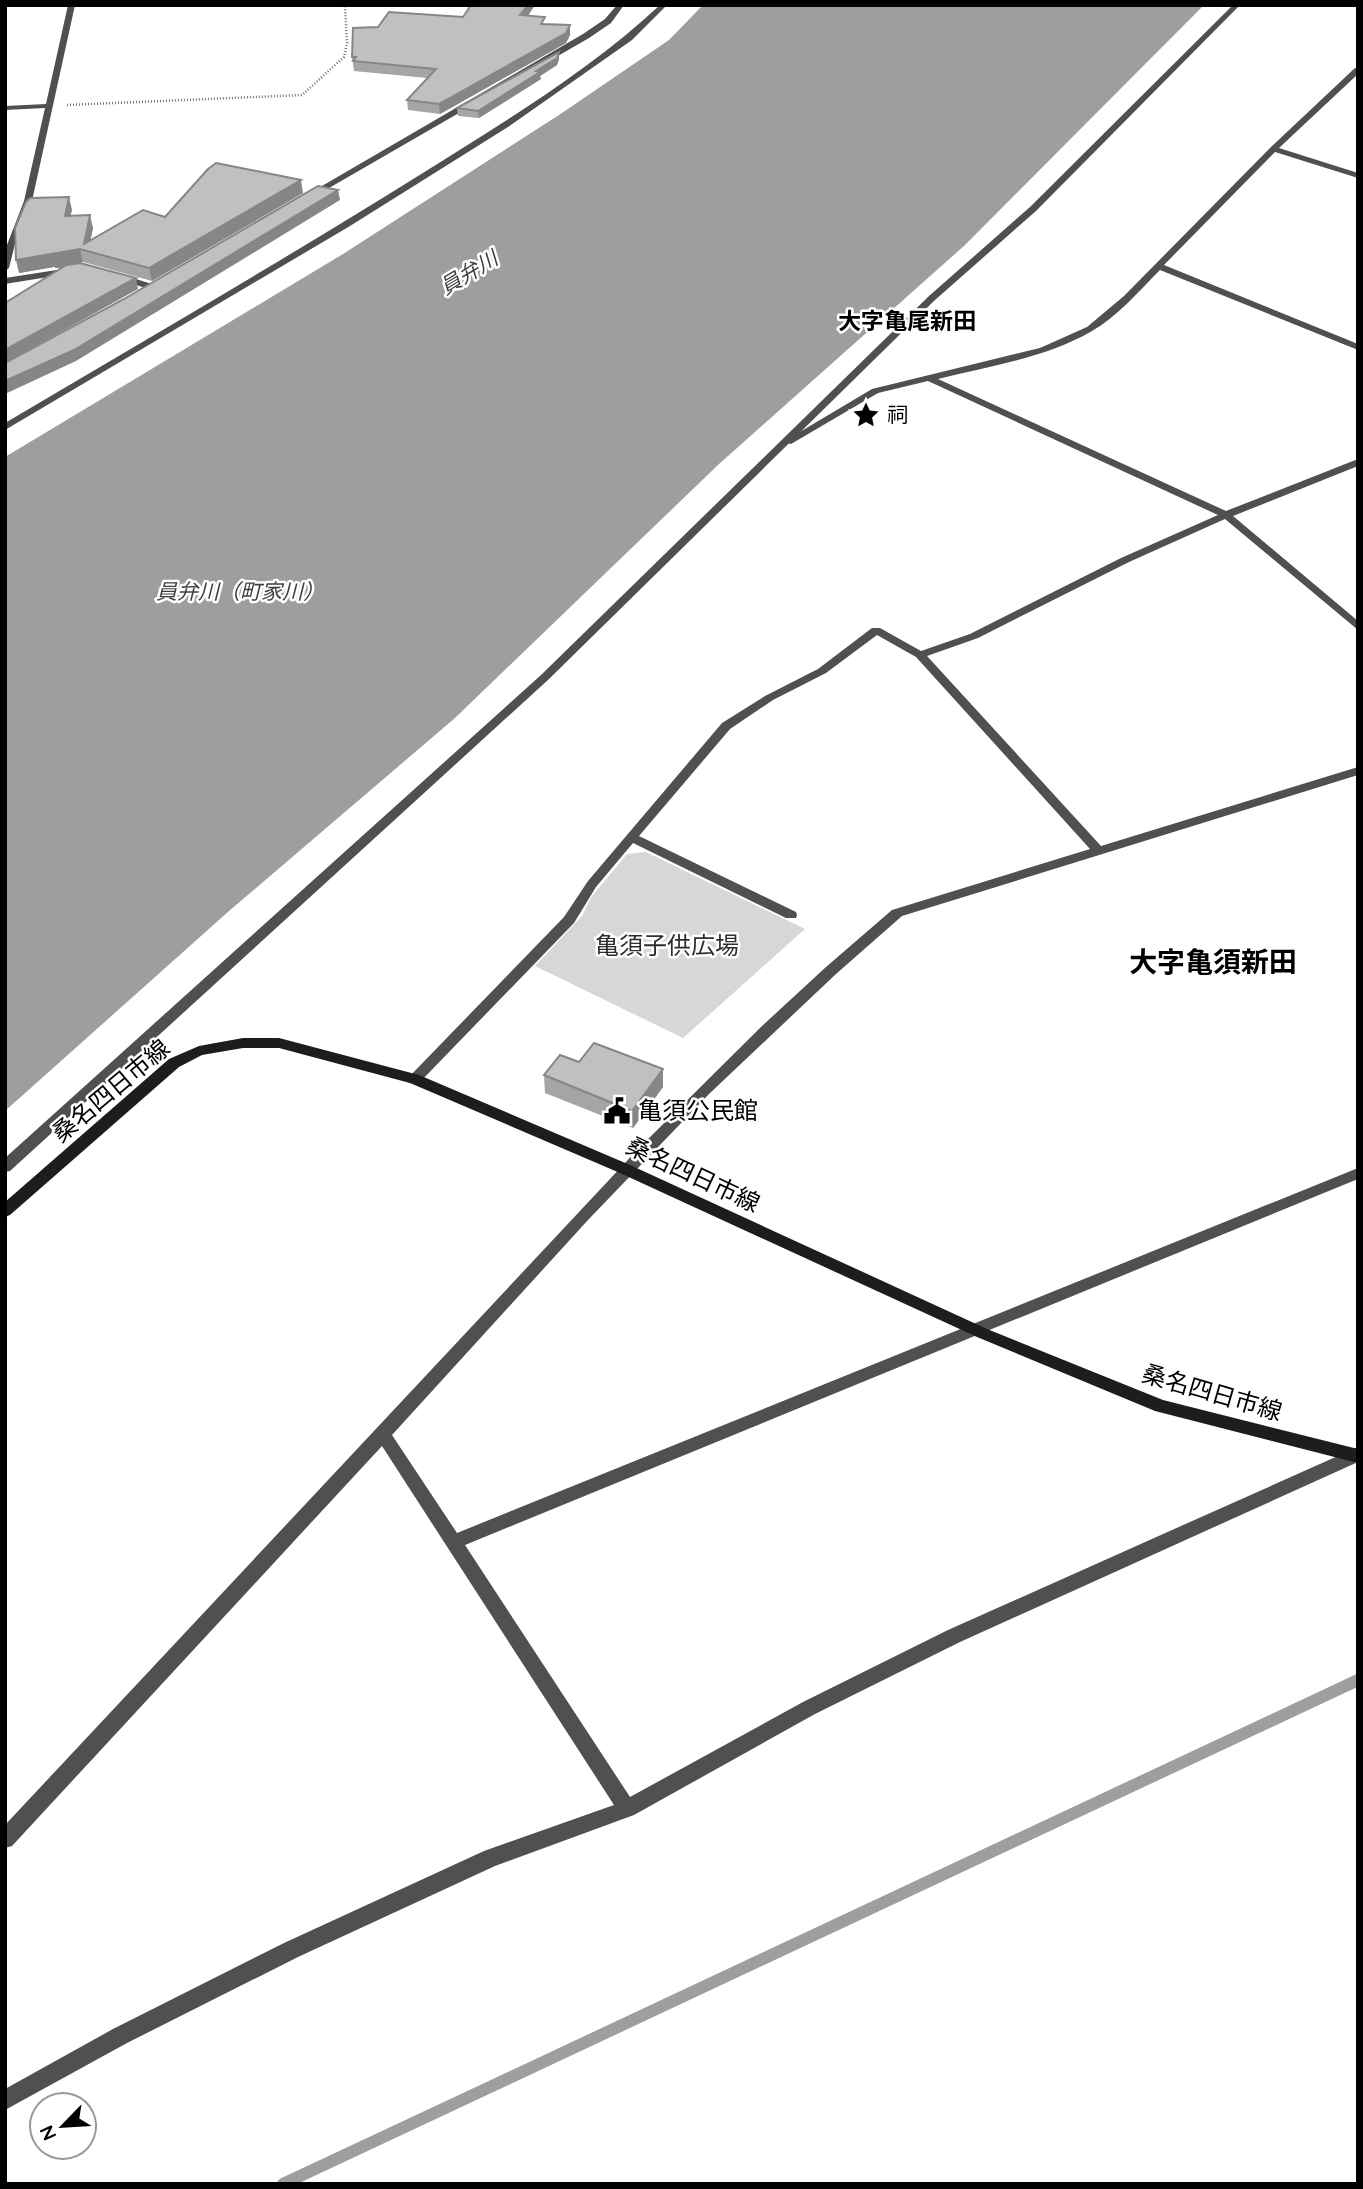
<svg xmlns="http://www.w3.org/2000/svg" width="1363" height="2189" font-family="Quicksand,'Noto Sans JP',sans-serif">
<style>
.green{fill:#d7d7d7}
.water{fill:#9e9e9e}
.lines{fill:none;stroke-linecap:round;stroke-linejoin:round}
.stream{stroke:#9e9e9e;stroke-width:12}
.path{stroke:#727272;stroke-width:2.5;stroke-dasharray:1 2;stroke-linecap:butt}
.minor{fill:#505050;fill-rule:evenodd}
.tertiary{fill:#505050;fill-rule:evenodd}
.secondary{fill:#1d1d1d;fill-rule:evenodd}
.wall{fill:#a5a5a5}
.shaded-wall{fill:#868686}
.building{fill:#c0c0c0;stroke:#868686;stroke-width:2}
.labels{text-anchor:middle;stroke-width:5;stroke-linejoin:round;paint-order:stroke}
.far-water-label{font-size:21px;font-style:italic;fill:#3f3f3f;stroke:#fff}
.far-poi-label{font-size:21px;fill:#000;stroke:#fff;text-anchor:start}
.far-quarter-label{font-size:23px;font-weight:bold;fill:#000;stroke:#fff}
.park-label{font-size:24px;fill:#2e2e2e;stroke:#fff}
.street-label{font-size:24px;fill:#000;stroke:#fff}
.poi-label{font-size:24px;fill:#000;stroke:#fff;text-anchor:start}
.quarter-label{font-size:28px;font-weight:bold;fill:#000;stroke:#fff}
</style>
<rect width="100%" height="100%" fill="#fff"/>
<!-- green -->
<polygon class="green" points="646,852 805,929 683,1038 535,966 582,916 592,896 627,854"/>
<!-- water -->
<polygon class="water" points="703,5 1204,5 965,245 719,464 455,718 229,911 5,1111 5,457 343,254 562,113 669,40"/>
<g class="lines">
<!-- stream -->
<polyline class="stream" points="283,2184 1358,1680"/>
<!-- path -->
<polyline class="path" points="67,105 302,95 344,57 347,43 345,5"/>
<!-- minor -->
<g class="minor">
<polygon points="68,5 75,5 32,201 16,240 9,268 5,271 5,250 24,201 45,108 5,110 5,106 46,104"/>
<polygon points="617,5 624,5 611,23 589,38 310,199 303,197 583,34 605,19"/>
<path d="M660,5H667L632,40L508,127L350,226L5,430V423C143,341 282,261 418,176C501,124 588,72 660,5Z"/>
<path d="M1355,68H1358V74L1279,148L1358,173V178L1275,152L1164,265L1358,344V350L1160,270C1139,291 1117,317 1092,331C1046,358 989,366 938,379L1226,511L1358,459V466L1233,516L1358,621V630L1225,519L1129,562L978,638L927,656L1101,846L1358,767V775L902,916L836,974L709,1094L588,1220L392,1435L457,1533L1358,1168V1179L465,1545L630,1797L803,1702L948,1630L1358,1447V1462L960,1642L815,1714L634,1815L495,1866L298,1957L127,2043L5,2110V2089L113,2029L284,1943L484,1851L614,1805L382,1446L12,1846L5,1848V1825L638,1149L762,1026L826,967L892,910L1090,849L916,657L877,635L826,673L773,700L730,729L639,836L796,912L797,915L796,918H786L633,843L596,887L574,923L419,1083H409L407,1079L564,917L588,881L722,723L765,696L818,669L872,628H880L921,651L970,634L1121,558L1218,515L928,381L878,393L791,444L783,442L872,389L1040,348L1087,327L1124,296L1271,147Z"/>
<polygon points="70,268 73,269 73,273 5,284 5,278"/>
<polygon points="120,274 155,285 156,287 152,290 117,279 117,275"/>
</g>
<!-- tertiary -->
<polygon class="tertiary" points="1233,5 1240,5 1036,211 935,300 549,679 10,1171 5,1172 5,1158 541,675 929,296 1030,207"/>
<!-- secondary -->
<polygon class="secondary" points="243,1038 279,1038 419,1075 630,1165 987,1329 1163,1400 1358,1449 1358,1463 1155,1411 977,1337 620,1173 410,1083 279,1048 243,1048 202,1055 179,1067 10,1215 5,1217 5,1202 169,1059 199,1046"/>
</g>
<!-- wall -->
<g class="wall">
<polygon points="471,5 535,5 528,16 545,24 570,25 570,35 566,43 440,114 408,110 407,100 427,78 354,71 352,57 378,27 463,17"/>
<polygon points="559,52 559,59 557,65 540,76 541,79 479,118 458,116 457,108"/>
<polygon points="303,193 152,281 83,262 19,273 72,210 70,216 93,228 90,241 165,217"/>
<polygon points="579,1062 663,1069 663,1087 633,1128 545,1093 544,1075"/>
</g>
<!-- shaded-wall -->
<g class="shaded-wall">
<polygon points="528,5 535,5 521,25 520,15"/>
<polygon points="570,25 570,35 566,43 440,114 439,104"/>
<polygon points="559,52 559,59 557,65 540,76 541,79 479,118 478,111 536,71"/>
<polygon points="301,180 303,193 152,281 149,268"/>
<polygon points="338,190 340,200 76,361 5,394 5,381"/>
<polygon points="69,197 72,210 67,229 65,216"/>
<polygon points="90,215 93,228 88,252 84,244"/>
<polygon points="80,249 83,262 19,273 16,260"/>
<polygon points="136,278 138,289 5,363 5,350"/>
<polygon points="663,1069 663,1087 633,1128 632,1111"/>
</g>
<!-- building -->
<g class="building">
<polygon points="471,5 528,5 520,15 545,17 541,24 570,25 566,33 439,104 407,100 436,69 353,61 356,57 352,57 353,28 378,27 389,12 463,17"/>
<polygon points="559,52 557,58 536,71 540,72 478,111 457,108"/>
<polygon points="216,163 301,180 149,268 80,249 16,260 15,228 26,202 30,198 69,197 65,216 90,215 84,244 143,210 165,217 208,169"/>
<polygon points="318,186 338,190 74,350 5,381 5,363 124,299"/>
<polygon points="80,263 136,278 5,350 5,303 63,267 55,267"/>
<polygon points="594,1043 663,1069 632,1111 544,1075 560,1055 579,1062"/>
</g>
<!-- icons -->
<defs>
<g id="sight-bare" transform="scale(2.1)"><path d="M0-6L1.8-2.2L6-1.7L2.9 1.2L3.7 5.4L0 3.3L-3.7 5.4L-2.9 1.2L-6-1.7L-1.8-2.2Z" fill="#000" stroke="#fff" stroke-width="2.5" paint-order="stroke"/></g>
<g id="civic-bare" transform="scale(2.1)"><path d="M-.6-6.5H3V-4.5H.6V-3L4-1V1h2V6H-6V1h2V-1L-.6-3ZM-1.2 2.5V6h2.4V2.5Z" fill="#000" stroke="#fff" stroke-width="2.5" paint-order="stroke"/></g>
</defs>
<g fill-rule="evenodd">
<use href="#sight-bare" x="866" y="415"/>
<use href="#civic-bare" x="617" y="1111"/>
</g>
<g class="labels">
<!-- far-water labels -->
<g class="far-water-label">
<text transform="translate(469 273) rotate(-31)" y="7">員弁川</text>
<text x="240" y="599">員弁川（町家川）</text>
</g>
<!-- far-poi labels -->
<g class="far-poi-label">
<text x="887" y="422">祠</text>
</g>
<!-- far-quarter labels -->
<g class="far-quarter-label">
<text x="907" y="329">大字亀尾新田</text>
</g>
<!-- park labels -->
<g class="park-label">
<text x="667" y="954">亀須子供広場</text>
</g>
<!-- street labels -->
<g class="street-label">
<text transform="translate(111 1091) rotate(-40)" y="8">桑名四日市線</text>
<text transform="translate(693 1175) rotate(25)" y="8">桑名四日市線</text>
<text transform="translate(1212 1393) rotate(16)" y="8">桑名四日市線</text>
</g>
<!-- poi labels -->
<g class="poi-label">
<text x="638" y="1119">亀須公民館</text>
</g>
<!-- quarter labels -->
<g class="quarter-label">
<text x="1213" y="972">大字亀須新田</text>
</g>
</g>
<!-- border -->
<rect width="1363" height="2189" fill="none" stroke="#000000" stroke-width="14"/>
<!-- north arrow -->
<g transform="translate(63 2126) rotate(245)"><circle r="33" fill="#ffffff" stroke="#999999" stroke-width="2"/>
<path d="M0-5L12 26L0 18L-12 26Z" fill="#000000"/>
<text y="-10" font-size="19" font-weight="bold" text-anchor="middle" fill="#000000">N</text>
</g>
</svg>
